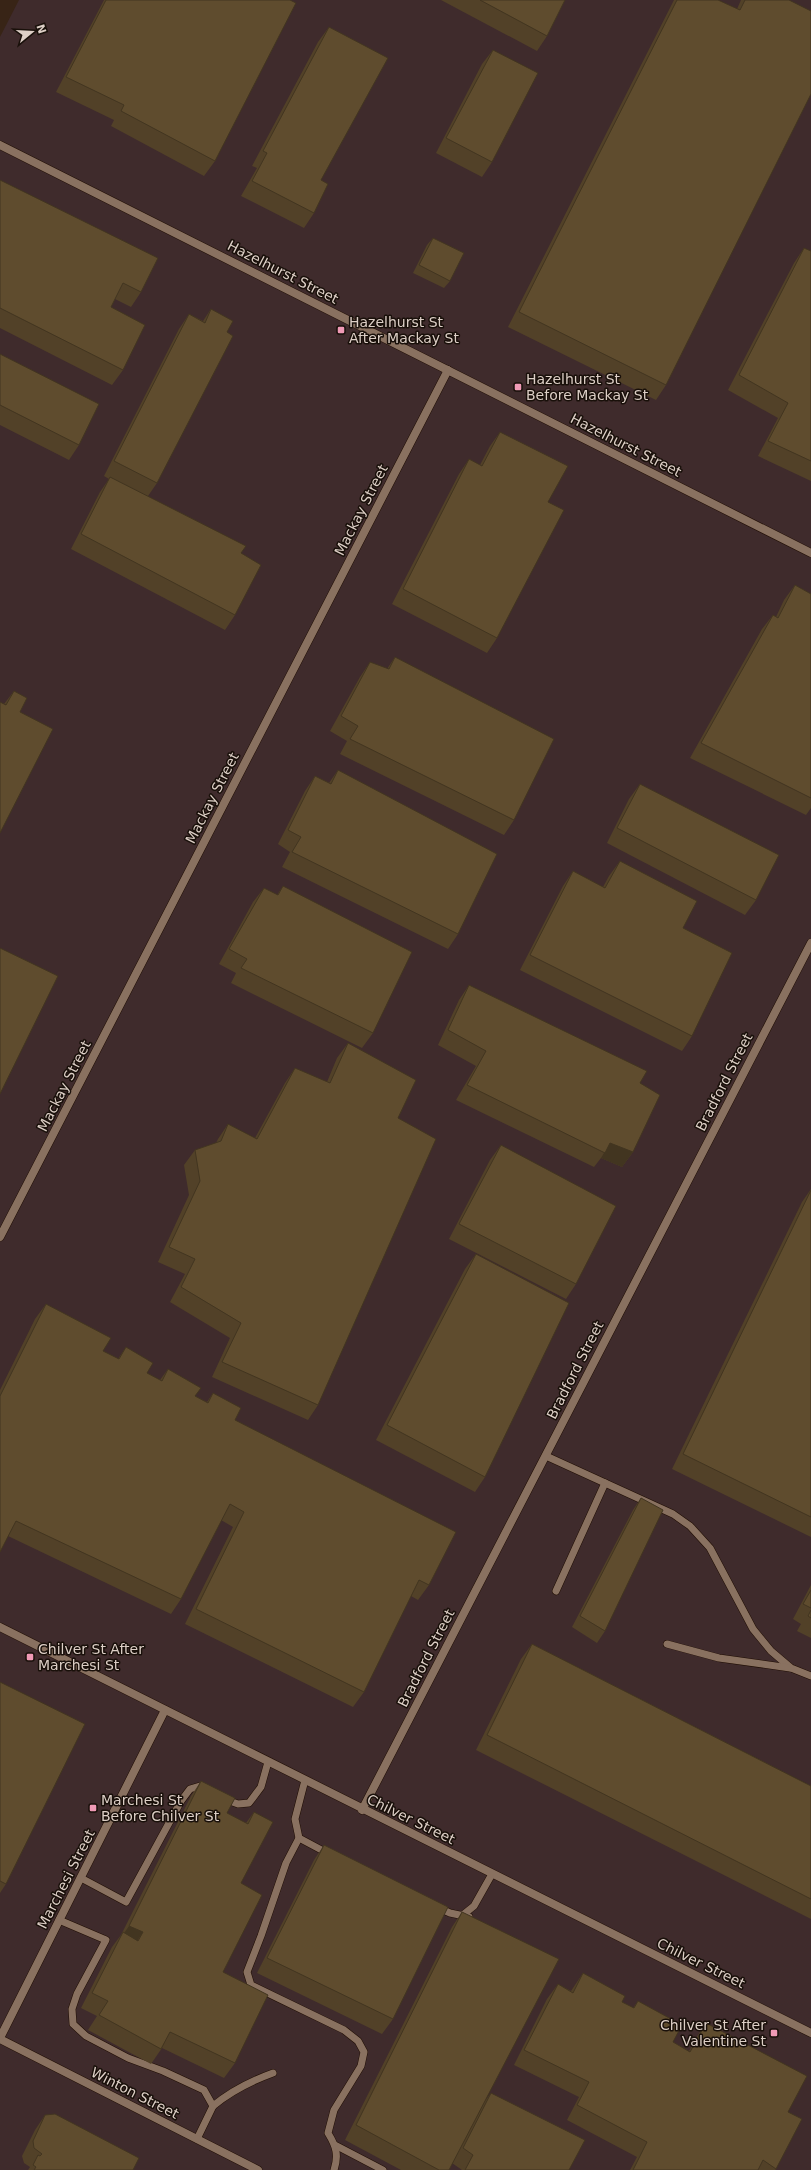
<svg xmlns="http://www.w3.org/2000/svg" width="811" height="2170" font-family="'DejaVu Sans',sans-serif">
<style>
.industrial{fill:#3f2b2c}
.lines{fill:none;stroke-linecap:round;stroke-linejoin:round}
.service-casing{stroke:#1f0d02;stroke-width:8}
.minor-casing{stroke:#1f0d02;stroke-width:9}
.service{stroke:#897160;stroke-width:7}
.minor{stroke:#897160;stroke-width:8}
.wall{fill:#524128}
.shaded-wall{fill:#423520}
.building{fill:#5f4c2e;stroke:#423520}
.poi-dot{fill:#f09ab6;stroke:#19100a;stroke-width:1.5}
.labels{text-anchor:middle;stroke-width:3;stroke-linejoin:round;paint-order:stroke}
.street-label{font-size:14px;fill:#ddcfc6;stroke:#19100a}
.poi-label{font-size:14px;fill:#ddcfc6;stroke:#19100a;text-anchor:start}
</style>
<rect width="100%" height="100%" fill="#382416"/>
<!-- industrial -->
<polygon class="industrial" points="19,0 811,0 811,2170 0,2170 0,37"/>
<g class="lines">
<!-- service casing -->
<g class="service-casing">
<g id="service">
<polyline points="546,1456 673,1514 690,1526 710,1548 753,1629 771,1651 791,1668 811,1676"/>
<polyline points="556,1591 605,1483"/>
<polyline points="667,1644 719,1658 790,1668"/>
<path d="M305,1780L295,1819L299,1838L286,1863L261,1936L247,1972L251,1985L344,2030L358,2041L364,2052L361,2066L334,2110L328,2133C336,2146 339,2155 334,2170"/>
<polyline points="224,1799 238,1804 249,1803 261,1787 268,1762"/>
<polyline points="299,1838 329,1854"/>
<polyline points="81,1878 126,1902 181,1801 190,1789 200,1786 206,1790"/>
<polyline points="437,1907 450,1913 469,1917"/>
<polyline points="464,1914 474,1906 492,1874"/>
<polyline points="59,1920 106,1940 77,1994 72,2009 73,2024 86,2036 128,2058 163,2071 204,2090 213,2106 197,2139"/>
<path d="M213,2106C231,2091 251,2081 273,2073"/>
<polyline points="335,2145 383,2170"/>
</g>
</g>
<!-- minor casing -->
<g class="minor-casing">
<g id="minor">
<polyline points="0,145 811,553"/>
<polyline points="0,1237 448,370"/>
<polyline points="0,1627 811,2033"/>
<polyline points="362,1810 811,943"/>
<polyline points="0,2038 165,1710"/>
<polyline points="0,2039 258,2170"/>
</g>
</g>
<!-- service -->
<use href="#service" class="service"/>
<!-- minor -->
<use href="#minor" class="minor"/>
</g>
<!-- wall -->
<g class="wall">
<polygon points="104,0 290,0 215,161 204,176 111,126 114,120 56,92"/>
<polygon points="441,0 565,0 547,36 537,51"/>
<polygon points="674,0 718,0 737,9 741,0 789,0 666,385 656,400 508,327"/>
<polygon points="329,27 314,213 304,228 241,196 257,168 252,166 318,42"/>
<polygon points="493,50 492,162 482,177 436,153 482,64"/>
<polygon points="0,180 141,292 131,307 115,299 111,307 123,370 112,385 0,328"/>
<polygon points="433,238 450,281 444,288 413,273 427,245"/>
<polygon points="804,248 811,251 811,481 758,456 778,418 728,390 794,263"/>
<polygon points="211,309 227,332 157,483 148,496 241,553 235,615 225,630 71,549 100,492 109,479 104,476 179,329 189,314 203,321"/>
<polygon points="0,354 79,445 69,460 0,425"/>
<polygon points="500,432 548,502 497,638 487,653 392,604 459,474 469,459 480,465 490,446"/>
<polygon points="795,585 811,594 811,808 806,815 690,758 762,629 773,615 776,617 784,600"/>
<polygon points="395,657 514,820 504,835 340,754 347,741 330,731 360,677 370,662 387,669"/>
<polygon points="14,691 20,712 4,704"/>
<polygon points="338,770 458,934 448,949 282,867 290,852 278,844 305,791 315,776 329,783"/>
<polygon points="640,784 756,900 745,915 607,843 629,799"/>
<polygon points="620,861 683,928 692,1036 682,1051 520,970 563,886 573,871 603,887 609,876"/>
<polygon points="283,886 373,1033 362,1048 231,983 236,973 219,964 253,902 264,888 277,895"/>
<polygon points="469,985 640,1083 633,1152 622,1167 601,1158 594,1167 456,1100 476,1066 438,1045 459,1000"/>
<polygon points="348,1043 398,1118 318,1405 308,1420 212,1377 230,1338 170,1302 185,1274 158,1262 189,1195 184,1165 195,1150 216,1143 218,1139 228,1124 255,1138 285,1083 295,1068 327,1082 337,1058"/>
<polygon points="501,1145 576,1284 566,1299 449,1239 490,1160"/>
<polygon points="811,1189 811,1537 672,1469 802,1202"/>
<polygon points="476,1254 485,1477 475,1492 376,1440 465,1269"/>
<polygon points="46,1304 103,1351 118,1359 126,1347 147,1373 160,1380 168,1369 195,1396 207,1402 213,1393 235,1420 429,1585 418,1600 411,1596 364,1692 353,1707 185,1624 233,1527 221,1520 181,1599 171,1614 8,1536 0,1552 0,1390 35,1319"/>
<polygon points="641,1498 605,1631 597,1643 572,1627 633,1510"/>
<polygon points="811,1585 811,1638 797,1631 801,1624 793,1619"/>
<polygon points="532,1644 811,1786 811,1919 476,1750 521,1659"/>
<polygon points="0,1682 6,1884 0,1893"/>
<polygon points="201,1781 227,1813 246,1823 254,1812 241,1883 223,1972 235,2063 224,2078 162,2048 151,2064 88,2030 97,2016 81,2008 112,1947 121,1935 191,1796"/>
<polygon points="324,1845 393,2019 382,2034 257,1973 314,1860"/>
<polygon points="462,1912 484,2102 491,2093 569,2170 462,2170 452,2163 449,2170 401,2170 345,2140 452,1927"/>
<polygon points="583,1973 622,2002 633,2008 638,2001 673,2042 689,2051 696,2038 706,2023 788,2112 776,2169 775,2170 630,2170 637,2157 567,2120 579,2097 514,2065 547,1999 558,1984 571,1991"/>
<polygon points="45,2115 133,2170 28,2170 30,2167 24,2163 22,2156 35,2130"/>
</g>
<!-- shaded-wall -->
<g class="shaded-wall">
<polygon points="610,1143 633,1152 622,1167 601,1158"/>
<polygon points="129,1926 143,1932 133,1947 120,1939"/>
</g>
<!-- building -->
<g class="building">
<polygon points="106,0 290,0 296,3 215,161 121,111 124,105 66,77"/>
<polygon points="480,0 565,0 547,36"/>
<polygon points="677,0 718,0 740,10 745,0 789,0 811,11 811,94 666,385 519,312"/>
<polygon points="329,27 388,58 321,180 328,184 314,213 252,181 267,153 263,151"/>
<polygon points="493,50 538,73 492,162 446,138"/>
<polygon points="0,180 158,258 141,292 123,283 111,307 145,325 123,370 0,308"/>
<polygon points="433,238 464,253 450,281 419,265"/>
<polygon points="804,248 811,251 811,461 768,441 788,403 739,375"/>
<polygon points="211,309 233,321 227,332 233,336 157,483 114,461 189,314 205,323"/>
<polygon points="0,354 99,404 79,445 0,405"/>
<polygon points="500,432 568,466 548,502 564,510 497,638 403,589 469,459 482,466"/>
<polygon points="110,477 246,546 241,553 261,565 235,615 81,534"/>
<polygon points="795,585 811,594 811,798 701,743 773,615 778,618"/>
<polygon points="395,657 554,739 514,820 350,739 358,726 341,716 370,662 389,669"/>
<polygon points="14,691 27,698 20,712 53,729 0,833 0,702 6,705"/>
<polygon points="338,770 497,854 458,934 292,852 301,837 288,830 315,776 331,784"/>
<polygon points="640,784 779,855 756,900 617,828"/>
<polygon points="620,861 697,901 683,928 732,953 692,1036 530,955 573,871 605,888"/>
<polygon points="283,886 412,952 373,1033 241,968 247,959 229,949 264,888 278,895"/>
<polygon points="0,948 58,976 0,1094"/>
<polygon points="469,985 647,1071 640,1083 660,1095 633,1152 610,1143 605,1153 467,1085 486,1051 448,1030"/>
<polygon points="348,1043 416,1080 398,1118 436,1139 318,1405 222,1362 241,1323 181,1287 195,1259 169,1247 200,1181 195,1150 221,1141 228,1124 257,1139 295,1068 330,1083"/>
<polygon points="501,1145 616,1206 576,1284 459,1224"/>
<polygon points="811,1190 811,1517 683,1454"/>
<polygon points="476,1254 569,1303 485,1477 387,1425"/>
<polygon points="46,1304 111,1338 103,1351 119,1359 126,1347 153,1363 147,1373 162,1381 168,1369 201,1388 195,1396 208,1403 213,1393 241,1408 235,1420 456,1532 429,1585 419,1580 364,1692 196,1609 244,1512 230,1504 181,1599 16,1521 0,1552 0,1396"/>
<polygon points="641,1498 663,1510 605,1631 580,1616"/>
<polygon points="811,1590 811,1608 803,1604"/>
<polygon points="811,1610 811,1618 808,1616"/>
<polygon points="532,1644 811,1786 811,1899 487,1735"/>
<polygon points="0,1682 85,1724 6,1884 0,1881"/>
<polygon points="201,1781 235,1798 227,1813 248,1824 254,1812 273,1822 241,1883 262,1895 223,1972 268,1995 235,2063 170,2032 161,2049 99,2015 108,2001 92,1993 123,1932 138,1941 143,1932 129,1926"/>
<polygon points="324,1845 448,1907 393,2019 267,1958"/>
<polygon points="462,1912 559,1959 449,2170 439,2170 356,2125"/>
<polygon points="583,1973 625,1996 622,2002 634,2008 638,2001 682,2025 673,2042 690,2052 706,2023 807,2076 788,2112 802,2119 776,2169 763,2160 758,2170 633,2170 647,2142 577,2105 589,2082 524,2050 558,1984 573,1993"/>
<polygon points="491,2093 585,2140 569,2170 465,2170 473,2155 463,2148"/>
<polygon points="55,2114 139,2158 133,2170 34,2170 36,2167 33,2165 38,2155 40,2156 42,2154 34,2148 33,2141 45,2115"/>
</g>
<!-- markers -->
<g class="poi-dot">
<rect x="337" y="326" width="8" height="8" rx="2"/>
<rect x="514" y="383" width="8" height="8" rx="2"/>
<rect x="26" y="1653" width="8" height="8" rx="2"/>
<rect x="89" y="1804" width="8" height="8" rx="2"/>
<rect x="770" y="2029" width="8" height="8" rx="2"/>
</g>
<g class="labels">
<!-- street labels -->
<g class="street-label">
<text transform="translate(283 272) rotate(27)" y="5">Hazelhurst Street</text>
<text transform="translate(626 445) rotate(27)" y="5">Hazelhurst Street</text>
<text transform="translate(361 510) rotate(-63)" y="5">Mackay Street</text>
<text transform="translate(212 798) rotate(-63)" y="5">Mackay Street</text>
<text transform="translate(724 1082) rotate(-63)" y="5">Bradford Street</text>
<text transform="translate(64 1086) rotate(-63)" y="5">Mackay Street</text>
<text transform="translate(575 1370) rotate(-63)" y="5">Bradford Street</text>
<text transform="translate(426 1658) rotate(-63)" y="5">Bradford Street</text>
<text transform="translate(411 1819) rotate(26)" y="5">Chilver Street</text>
<text transform="translate(66 1879) rotate(-63)" y="5">Marchesi Street</text>
<text transform="translate(701 1963) rotate(26)" y="5">Chilver Street</text>
<text transform="translate(135 2093) rotate(27)" y="5">Winton Street</text>
</g>
<!-- poi labels -->
<g class="poi-label">
<text x="349" y="327">Hazelhurst St<tspan x="349" dy="16">After Mackay St</tspan></text>
<text x="526" y="384">Hazelhurst St<tspan x="526" dy="16">Before Mackay St</tspan></text>
<text x="38" y="1654">Chilver St After<tspan x="38" dy="16">Marchesi St</tspan></text>
<text x="101" y="1805">Marchesi St<tspan x="101" dy="16">Before Chilver St</tspan></text>
<text x="766" y="2030" text-anchor="end">Chilver St After<tspan x="766" dy="16">Valentine St</tspan></text>
</g>
</g>
<!-- north arrow -->
<g transform="translate(32 32) rotate(72)" stroke="#19100a" stroke-width="3" paint-order="stroke">
<path d="M0-3L7 15L0 10L-7 15Z" fill="#ddcfc6"/>
<text y="-6" font-size="11" font-weight="bold" text-anchor="middle" fill="#ddcfc6">N</text>
</g>
</svg>
